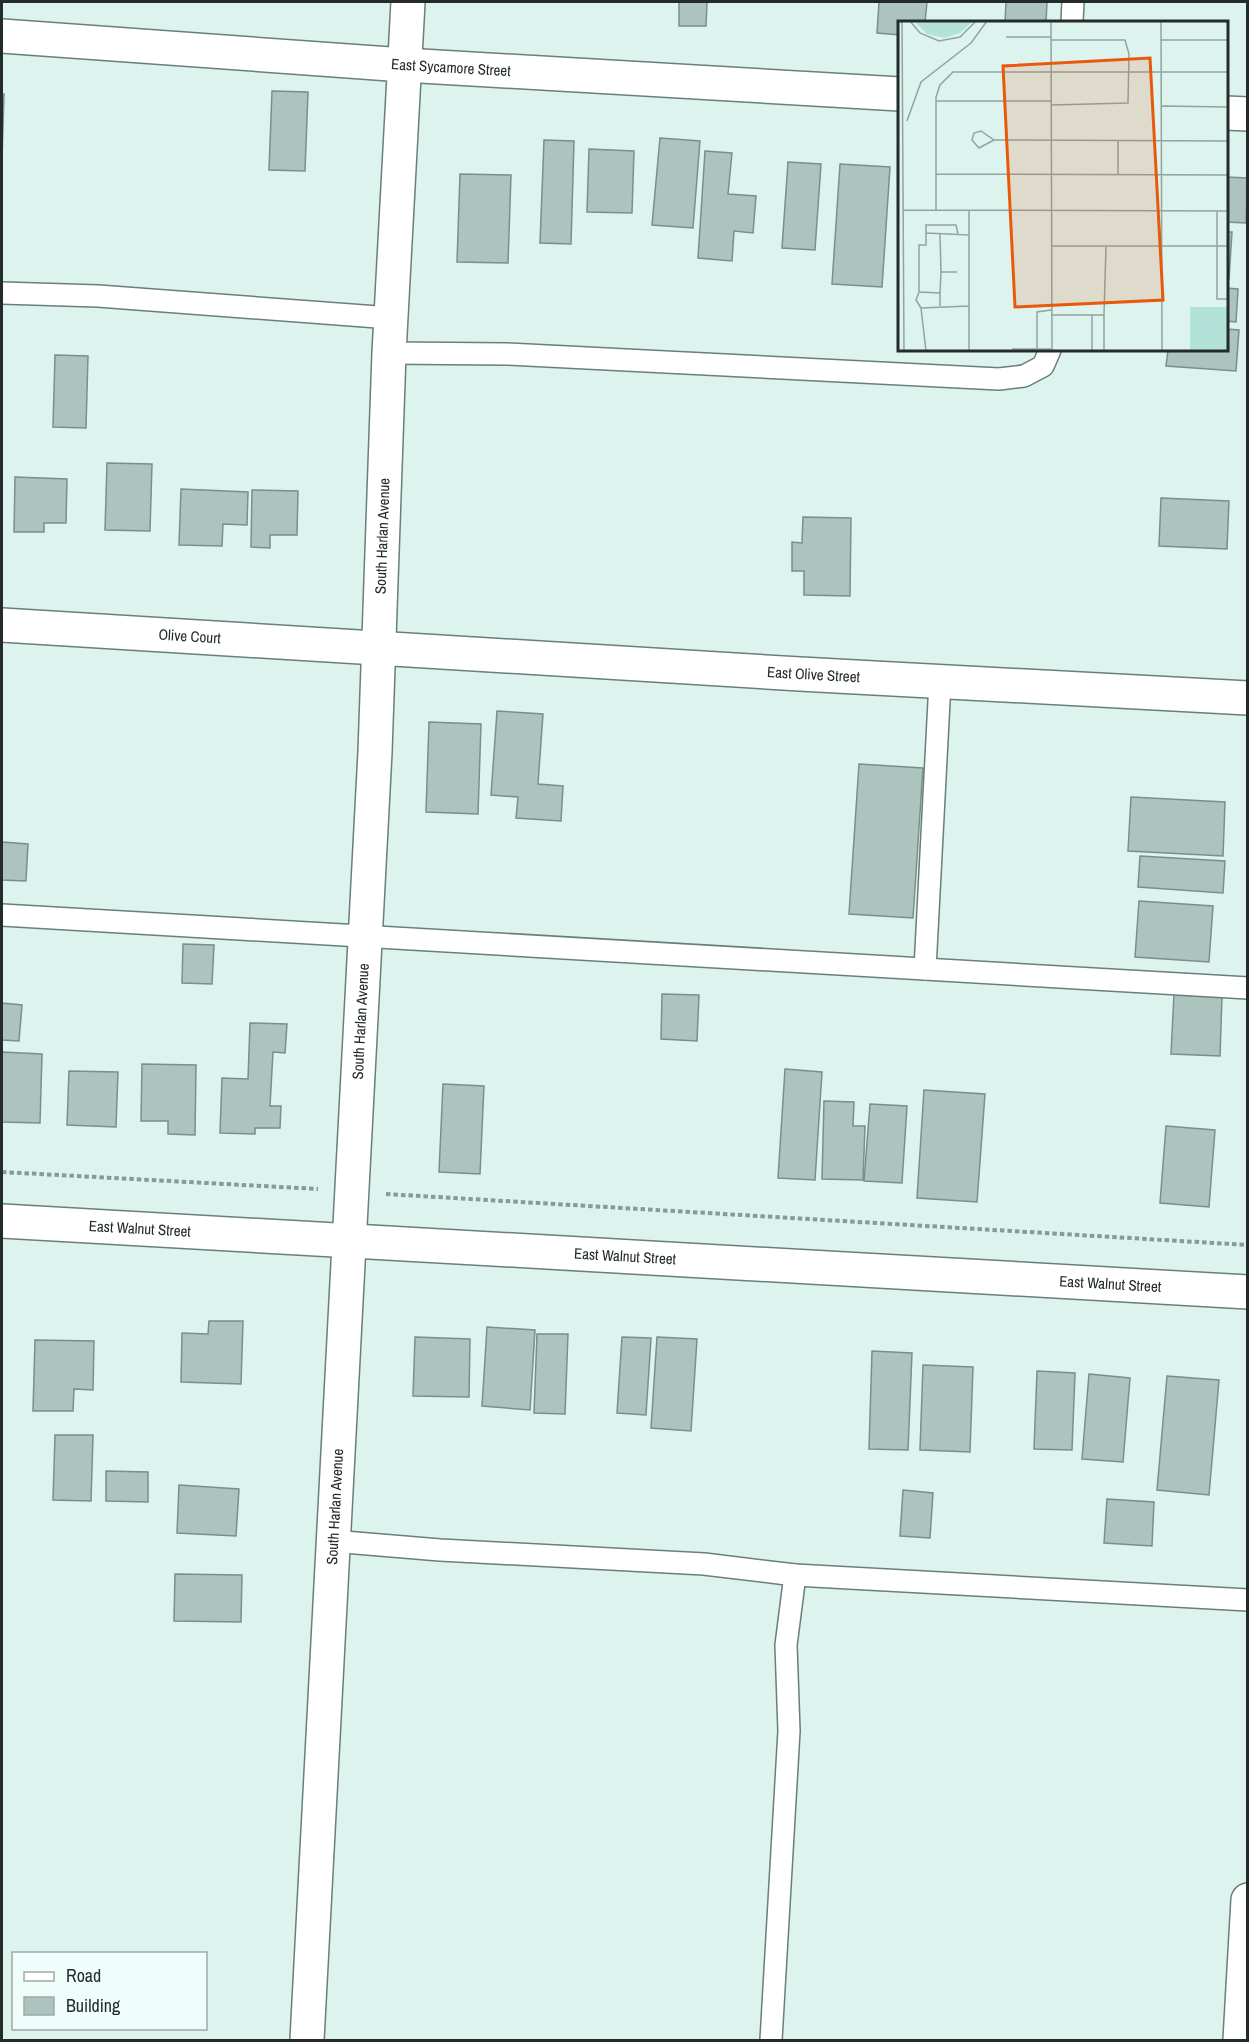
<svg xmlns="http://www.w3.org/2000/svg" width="1249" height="2042" font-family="'Archivo Narrow',sans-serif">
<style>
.building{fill:#adc3be;stroke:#7a8f8b;stroke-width:1.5}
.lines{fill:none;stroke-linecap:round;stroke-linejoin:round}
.service-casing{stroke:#6a7e7a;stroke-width:24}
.minor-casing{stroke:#6a7e7a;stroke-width:36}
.tertiary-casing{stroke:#6a7e7a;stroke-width:36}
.path{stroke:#899a96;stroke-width:4;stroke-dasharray:4.5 3;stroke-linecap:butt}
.service{stroke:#fff;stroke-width:21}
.minor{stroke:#fff;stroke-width:33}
.tertiary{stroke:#fff;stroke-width:33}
.labels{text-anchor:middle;stroke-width:4.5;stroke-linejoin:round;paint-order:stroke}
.street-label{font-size:15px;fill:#232c2a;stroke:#f0fefb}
.inset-road{fill:none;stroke:#92a3a0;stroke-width:1.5}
.view{fill:#e8590c;fill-opacity:0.15;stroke:#e8590c;stroke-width:3}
.inset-edge{fill:none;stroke:#232c2a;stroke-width:3}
</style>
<rect width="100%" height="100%" fill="#dcf3ee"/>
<!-- building -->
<g class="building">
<polygon points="679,2 707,2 706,26 679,26"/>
<polygon points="879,2 927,2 925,22 900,22 900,35 877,33"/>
<polygon points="1006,2 1047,2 1046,22 1005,22"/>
<polygon points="272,91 308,92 305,171 269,170"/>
<polygon points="2,94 4,94 2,159"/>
<polygon points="660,138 700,141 693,228 652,225"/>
<polygon points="544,140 574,141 571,244 540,243"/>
<polygon points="589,149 634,151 632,213 587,212"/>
<polygon points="705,151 732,153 728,194 756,196 753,233 734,231 732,261 698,258"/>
<polygon points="788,162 821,164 815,250 782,248"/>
<polygon points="840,164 890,167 882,287 832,284"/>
<polygon points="460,174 511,175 508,263 457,262"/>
<polygon points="1226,177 1248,178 1246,223 1226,222"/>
<polygon points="1226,232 1232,232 1229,279 1226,279"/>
<polygon points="1226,288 1238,289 1236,322 1226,321"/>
<polygon points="1226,329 1239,330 1236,371 1166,366 1168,350 1226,350"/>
<polygon points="55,355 88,356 86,428 53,427"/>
<polygon points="107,463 152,464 150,531 105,530"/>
<polygon points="15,477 67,479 66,523 44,523 44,532 14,532"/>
<polygon points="181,489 248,492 247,525 223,524 222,546 179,545"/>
<polygon points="252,490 298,491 297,535 270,535 270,548 251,547"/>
<polygon points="1161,498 1229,501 1227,549 1159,546"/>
<polygon points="803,517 851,518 850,596 804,595 804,571 792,571 792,542 802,543"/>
<polygon points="497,711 543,714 538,784 563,786 561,821 516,818 518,797 491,795"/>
<polygon points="429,722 481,724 478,814 426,812"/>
<polygon points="859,764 923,768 913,918 849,914"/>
<polygon points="1131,797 1225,802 1223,856 1128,851"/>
<polygon points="2,842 28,844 26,881 2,880"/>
<polygon points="1140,856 1225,861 1223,893 1138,887"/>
<polygon points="1139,901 1213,906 1209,962 1135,957"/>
<polygon points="183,944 214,945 212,984 182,983"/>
<polygon points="662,994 699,995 697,1041 661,1039"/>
<polygon points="1174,994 1222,996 1220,1056 1171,1054"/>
<polygon points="2,1003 22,1005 19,1041 2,1040"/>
<polygon points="250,1023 287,1024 285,1053 273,1052 270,1106 281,1106 280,1128 255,1128 255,1134 220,1133 222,1078 248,1079"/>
<polygon points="2,1052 42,1054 40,1123 2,1122"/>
<polygon points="142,1064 196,1065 195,1135 168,1134 168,1121 141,1121"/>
<polygon points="785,1069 822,1072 815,1180 778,1178"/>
<polygon points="69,1071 118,1072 116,1127 67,1125"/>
<polygon points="443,1084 484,1086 480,1174 439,1172"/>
<polygon points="924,1090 985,1094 977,1202 917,1198"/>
<polygon points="824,1101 854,1102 853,1126 865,1126 863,1180 822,1179"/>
<polygon points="870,1104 907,1106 902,1183 864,1181"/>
<polygon points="1166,1126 1215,1130 1209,1207 1160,1203"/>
<polygon points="209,1321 243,1321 241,1384 181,1382 182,1333 208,1334"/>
<polygon points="487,1327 535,1330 530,1410 482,1406"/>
<polygon points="537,1334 568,1334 565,1414 534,1413"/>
<polygon points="415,1337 470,1339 469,1397 413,1396"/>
<polygon points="622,1337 651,1338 646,1415 617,1413"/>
<polygon points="657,1337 697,1339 691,1431 651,1428"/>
<polygon points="35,1340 94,1341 93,1390 74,1389 73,1411 33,1411"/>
<polygon points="872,1351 912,1353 908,1450 869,1449"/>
<polygon points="923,1365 973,1367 970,1452 920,1450"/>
<polygon points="1037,1371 1075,1373 1072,1450 1034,1449"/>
<polygon points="1089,1374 1130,1378 1123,1462 1082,1459"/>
<polygon points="1167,1376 1219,1380 1209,1495 1157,1490"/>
<polygon points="55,1435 93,1435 91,1501 53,1500"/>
<polygon points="106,1471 148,1472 148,1502 106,1501"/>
<polygon points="179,1485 239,1489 236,1536 177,1533"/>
<polygon points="903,1490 933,1493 930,1538 900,1536"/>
<polygon points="1107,1499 1154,1502 1152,1546 1104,1543"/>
<polygon points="175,1574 242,1575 241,1622 174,1621"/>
</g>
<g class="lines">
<!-- service casing -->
<g class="service-casing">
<g id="service">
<polyline points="1072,22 1073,2"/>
<polyline points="2,293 98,296 391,318"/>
<polyline points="389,353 507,354 999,379 1024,376 1043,366 1050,350"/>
<polyline points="2,915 1248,988"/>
<polyline points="925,969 940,682"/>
<polyline points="332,1541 440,1550 704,1564 795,1575 1248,1600"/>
<polyline points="771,2040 789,1731 786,1645 795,1575"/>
</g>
</g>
<!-- minor casing -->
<g class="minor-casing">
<g id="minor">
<path id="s1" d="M2,36L404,65L900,94"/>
<polyline points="1226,113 1248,114"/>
<path id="s2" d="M2,625L800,674L1248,698"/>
<path id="s3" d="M307,2040L375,752L389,353L408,2"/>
<polyline points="1240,2040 1248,1900"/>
</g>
</g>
<!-- tertiary casing -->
<g class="tertiary-casing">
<g id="tertiary">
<path id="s4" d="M2,1221L1248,1292"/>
</g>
</g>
<!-- path -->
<g class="path">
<polyline points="2,1172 318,1189"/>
<polyline points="386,1194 1248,1245"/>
</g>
<!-- service -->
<use href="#service" class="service"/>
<!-- minor -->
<use href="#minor" class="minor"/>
<!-- tertiary -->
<use href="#tertiary" class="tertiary"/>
</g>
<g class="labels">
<!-- street labels -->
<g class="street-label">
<text dy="5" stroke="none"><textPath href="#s1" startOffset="450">East Sycamore Street</textPath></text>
<text dy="5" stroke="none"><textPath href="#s3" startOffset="1506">South Harlan Avenue</textPath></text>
<text dy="5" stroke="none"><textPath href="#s2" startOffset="188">Olive Court</textPath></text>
<text dy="5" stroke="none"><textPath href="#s2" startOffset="813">East Olive Street</textPath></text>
<text dy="5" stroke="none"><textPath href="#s3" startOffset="1020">South Harlan Avenue</textPath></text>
<text dy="5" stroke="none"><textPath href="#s4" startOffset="138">East Walnut Street</textPath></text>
<text dy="5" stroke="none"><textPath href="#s4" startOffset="624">East Walnut Street</textPath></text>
<text dy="5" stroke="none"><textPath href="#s4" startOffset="1110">East Walnut Street</textPath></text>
<text dy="5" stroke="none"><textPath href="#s3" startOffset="534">South Harlan Avenue</textPath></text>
</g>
</g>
<!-- overview -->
<g transform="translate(898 21)">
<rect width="330" height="330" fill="#dcf3ee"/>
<path d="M16,0H75L62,12L46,17L29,13ZM292,286H330V330H292Z" fill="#b2e2d8"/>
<path class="inset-road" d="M4,0L6,330M12,0L22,12L41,20L62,16L78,0M153,0L154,330M263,0L264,330M108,16H153M153,19H227L231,33L230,82L153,84M263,19H330M38,80H153M264,85L330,86M9,100L23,61L73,22L89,0M96,119L81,127L74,119L76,112L83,110L96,119L330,120M220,120V154M38,153L330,154M5,189L330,190M38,189V76L42,64L55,51H330M71,189V330M319,190V278H330M28,212L71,214M42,213L43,251H59M153,225H330M21,271V224H28V204H58L60,213M42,272L43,251M23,287L18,279L21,271L42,272V285M23,287L71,285M23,287L28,330M153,289L139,291V328H153M153,294H206L208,226M206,294V330M114,328H139M194,330V294"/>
<path class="view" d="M252,37L265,279L117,286L105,45Z"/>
<rect width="330" height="330" class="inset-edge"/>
</g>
<!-- border -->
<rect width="1249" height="2042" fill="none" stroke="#232c2a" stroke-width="6"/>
<!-- legend -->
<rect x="12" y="1952" width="195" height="78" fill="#f0fefb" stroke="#9eaaa7" stroke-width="1.5"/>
<rect x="24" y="1972" width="30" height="9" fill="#ffffff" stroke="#9eaaa7" stroke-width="1.5"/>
<text x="66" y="1982" font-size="18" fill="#232c2a">Road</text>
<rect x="24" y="1997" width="30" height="18" fill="#adc3be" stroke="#9eaaa7" stroke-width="1.5"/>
<text x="66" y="2012" font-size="18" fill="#232c2a">Building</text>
</svg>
